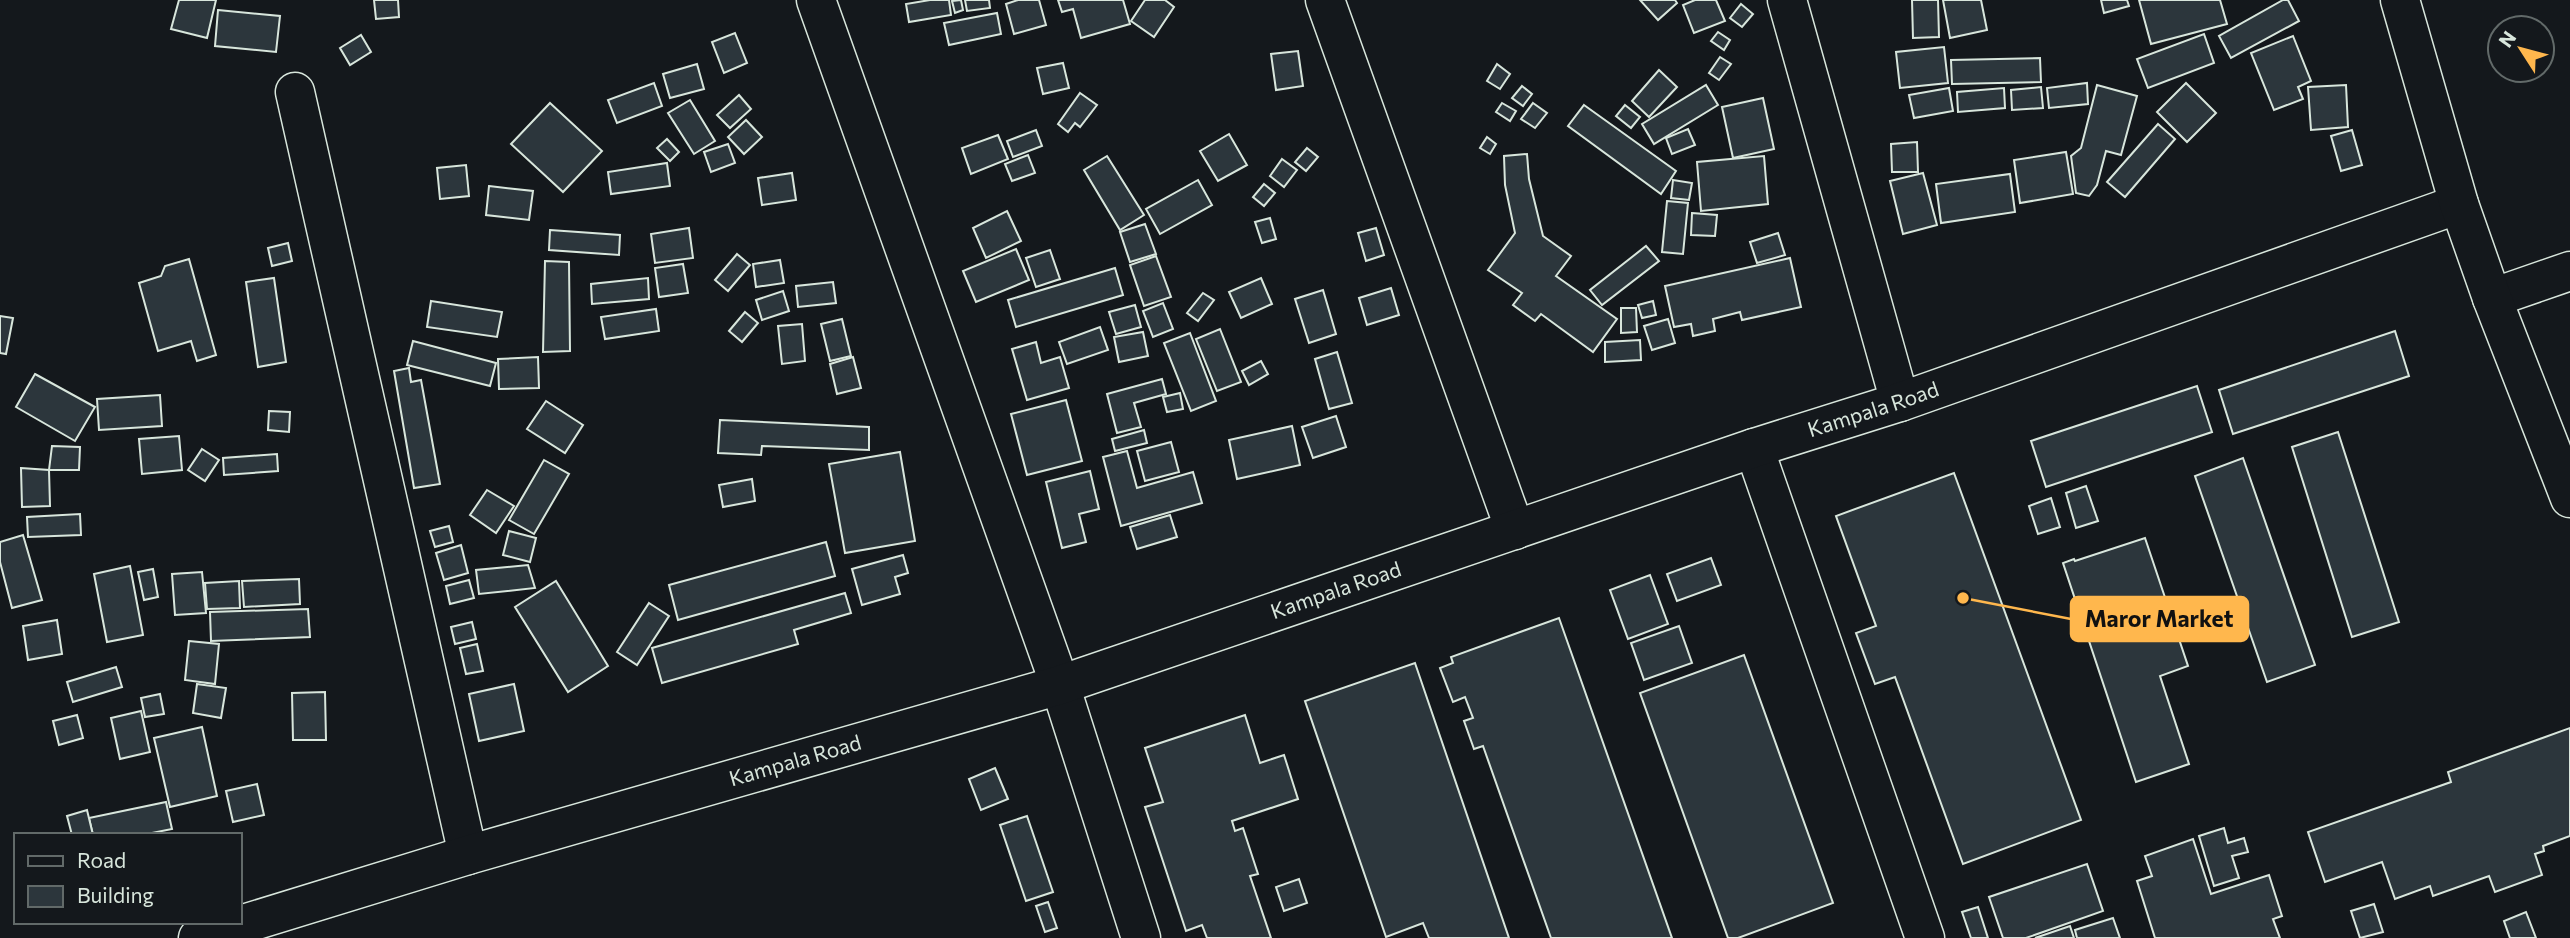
<svg xmlns="http://www.w3.org/2000/svg" width="2570" height="938" font-family="Commissioner,sans-serif">
<style>
.building{fill:#2c363c;stroke:#d8e6dc;stroke-width:2}
.lines{fill:none;stroke-linecap:round;stroke-linejoin:round}
.minor-casing{stroke:#d8e6dc;stroke-width:41}
.tertiary-casing{stroke:#d8e6dc;stroke-width:41}
.minor{stroke:#14181c;stroke-width:38}
.tertiary{stroke:#14181c;stroke-width:38}
.labels{text-anchor:middle;stroke-width:5;stroke-linejoin:round;paint-order:stroke}
.street-label{font-size:21px;fill:#d8e6dc;stroke:#14181c}
.leader{fill:none;stroke:#ffb74d;stroke-width:2.5}
.callout-dot{fill:#ffb74d;stroke:#14181c;stroke-width:2.5}
.callout{fill:#ffb74d;stroke:#ffb74d;stroke-width:2.5}
.callout-label{font-size:23px;text-anchor:middle;font-weight:bold;fill:#111}
</style>
<rect width="100%" height="100%" fill="#14181c"/>
<!-- building -->
<g class="building">
<polygon points="179,0 216,0 207,38 171,29"/>
<polygon points="374,0 398,0 399,17 376,19"/>
<polygon points="930,0 949,0 951,15 909,22 906,4"/>
<polygon points="961,0 963,10 955,13 952,1"/>
<polygon points="965,0 989,0 990,8 967,11"/>
<polygon points="1018,0 1039,0 1046,25 1014,34 1006,4"/>
<polygon points="1058,0 1123,0 1130,24 1081,38 1073,9 1062,12"/>
<polygon points="1145,0 1165,0 1174,7 1154,37 1131,21"/>
<polygon points="1640,0 1675,0 1677,3 1658,20"/>
<polygon points="1695,0 1716,0 1725,21 1694,33 1683,5"/>
<polygon points="1912,0 1938,0 1939,37 1913,38"/>
<polygon points="1943,0 1981,0 1987,30 1950,38"/>
<polygon points="2101,0 2127,0 2129,6 2104,13"/>
<polygon points="2139,0 2220,0 2227,24 2151,44"/>
<polygon points="2283,0 2288,0 2299,21 2231,58 2219,36"/>
<polygon points="1741,4 1753,14 1742,27 1730,18"/>
<polygon points="218,10 280,16 276,52 215,46"/>
<polygon points="997,13 1001,34 949,45 944,23"/>
<polygon points="1718,32 1730,40 1724,50 1711,41"/>
<polygon points="735,33 747,63 724,73 712,42"/>
<polygon points="2204,34 2214,63 2148,88 2137,59"/>
<polygon points="361,35 371,52 350,65 340,48"/>
<polygon points="2293,36 2311,81 2298,87 2303,99 2274,110 2251,53"/>
<polygon points="1944,47 1948,83 1900,88 1896,52"/>
<polygon points="1298,51 1303,86 1276,90 1271,54"/>
<polygon points="1720,57 1731,64 1719,80 1709,73"/>
<polygon points="2040,58 2041,82 1952,84 1951,60"/>
<polygon points="1063,63 1069,88 1043,94 1037,68"/>
<polygon points="697,64 704,89 670,98 663,74"/>
<polygon points="1497,64 1510,74 1500,89 1487,81"/>
<polygon points="1659,70 1677,87 1649,117 1632,101"/>
<polygon points="654,83 662,106 617,123 608,100"/>
<polygon points="2087,83 2088,104 2049,108 2047,88"/>
<polygon points="2186,83 2216,113 2187,142 2157,112"/>
<polygon points="1706,85 1718,105 1654,144 1642,124"/>
<polygon points="2097,85 2137,96 2121,155 2106,151 2097,185 2089,196 2076,193 2071,156 2081,148"/>
<polygon points="2346,85 2348,127 2311,130 2308,87"/>
<polygon points="1522,86 1532,94 1523,106 1512,98"/>
<polygon points="2041,87 2043,108 2012,110 2011,90"/>
<polygon points="1949,88 1953,111 1914,118 1909,95"/>
<polygon points="2004,88 2005,108 1958,112 1957,92"/>
<polygon points="1080,93 1097,105 1080,127 1075,123 1068,132 1058,124"/>
<polygon points="739,95 751,109 730,128 717,115"/>
<polygon points="1763,98 1774,149 1733,158 1722,107"/>
<polygon points="690,100 715,141 694,154 668,113"/>
<polygon points="550,103 602,151 563,192 511,144"/>
<polygon points="1502,103 1516,111 1510,121 1496,112"/>
<polygon points="1533,103 1547,113 1535,128 1521,119"/>
<polygon points="1584,105 1676,171 1661,194 1568,126"/>
<polygon points="1625,105 1640,117 1631,128 1616,116"/>
<polygon points="746,120 762,137 744,154 728,137"/>
<polygon points="2158,124 2175,139 2125,197 2107,182"/>
<polygon points="1688,129 1695,145 1672,154 1666,138"/>
<polygon points="1036,130 1042,146 1013,157 1007,141"/>
<polygon points="2352,130 2362,165 2341,171 2331,136"/>
<polygon points="1229,134 1247,165 1218,181 1200,151"/>
<polygon points="998,135 1008,159 971,174 962,148"/>
<polygon points="1487,137 1496,144 1490,154 1480,148"/>
<polygon points="667,139 679,152 670,161 657,148"/>
<polygon points="1917,142 1918,172 1892,172 1891,144"/>
<polygon points="728,144 735,163 711,172 704,152"/>
<polygon points="1307,148 1318,157 1306,171 1295,162"/>
<polygon points="2066,152 2073,194 2020,203 2014,160"/>
<polygon points="1527,154 1529,179 1543,236 1571,256 1556,276 1617,319 1593,352 1541,314 1535,321 1513,305 1522,293 1488,270 1515,233 1505,185 1504,156"/>
<polygon points="1028,155 1035,173 1012,181 1005,164"/>
<polygon points="1107,156 1144,215 1120,230 1084,170"/>
<polygon points="1764,156 1768,204 1701,211 1697,162"/>
<polygon points="1282,159 1297,170 1284,187 1270,176"/>
<polygon points="667,163 670,186 611,194 608,172"/>
<polygon points="466,165 469,196 440,199 437,168"/>
<polygon points="792,173 796,200 762,205 758,178"/>
<polygon points="1923,173 1937,225 1903,234 1890,181"/>
<polygon points="2010,174 2015,212 1941,223 1936,184"/>
<polygon points="1198,180 1212,205 1160,234 1146,209"/>
<polygon points="1673,180 1692,183 1689,200 1671,198"/>
<polygon points="1264,184 1275,193 1264,206 1253,197"/>
<polygon points="489,186 533,191 529,220 486,215"/>
<polygon points="1667,201 1688,203 1683,254 1662,252"/>
<polygon points="1007,211 1021,241 986,258 973,228"/>
<polygon points="1692,213 1717,215 1715,236 1691,235"/>
<polygon points="1270,218 1276,239 1262,243 1255,222"/>
<polygon points="1145,224 1156,254 1130,262 1120,232"/>
<polygon points="689,228 693,258 655,263 651,234"/>
<polygon points="1376,228 1384,255 1366,261 1358,233"/>
<polygon points="550,230 620,235 619,255 549,250"/>
<polygon points="1778,233 1785,255 1757,263 1750,242"/>
<polygon points="288,243 292,261 272,266 268,248"/>
<polygon points="1646,246 1659,261 1602,305 1590,290"/>
<polygon points="1016,249 1029,280 976,302 963,271"/>
<polygon points="1050,250 1060,279 1036,287 1026,258"/>
<polygon points="737,254 750,265 728,291 715,280"/>
<polygon points="1156,256 1171,297 1144,306 1130,265"/>
<polygon points="1790,258 1801,307 1742,320 1740,312 1713,319 1715,331 1693,336 1691,324 1674,327 1665,286"/>
<polygon points="189,259 216,355 197,361 191,341 158,351 139,283 161,276 165,266"/>
<polygon points="780,260 784,283 756,287 753,264"/>
<polygon points="545,261 569,262 570,351 543,352"/>
<polygon points="683,264 688,293 659,297 655,268"/>
<polygon points="1115,268 1123,295 1016,327 1008,300"/>
<polygon points="274,278 286,362 258,367 246,282"/>
<polygon points="648,278 649,299 592,304 591,284"/>
<polygon points="1261,278 1272,304 1241,318 1229,292"/>
<polygon points="833,282 836,303 798,307 796,286"/>
<polygon points="1391,288 1399,315 1367,325 1359,298"/>
<polygon points="1323,290 1336,334 1309,343 1295,299"/>
<polygon points="783,291 789,311 762,320 756,300"/>
<polygon points="1203,293 1214,300 1198,321 1187,313"/>
<polygon points="431,301 502,312 497,337 427,327"/>
<polygon points="1653,301 1656,315 1642,318 1638,305"/>
<polygon points="1163,303 1173,329 1153,337 1143,311"/>
<polygon points="1135,305 1141,327 1116,334 1109,312"/>
<polygon points="1621,308 1636,308 1637,332 1621,333"/>
<polygon points="656,309 659,331 605,339 601,317"/>
<polygon points="745,312 758,323 742,342 729,331"/>
<polygon points="0,316 13,318 6,354 0,353"/>
<polygon points="842,319 851,356 830,361 821,324"/>
<polygon points="1668,319 1675,343 1652,350 1644,326"/>
<polygon points="802,324 805,361 782,364 778,326"/>
<polygon points="1100,327 1108,350 1067,364 1059,342"/>
<polygon points="1220,329 1241,382 1217,391 1196,339"/>
<polygon points="2395,331 2409,376 2233,434 2219,390"/>
<polygon points="1143,332 1148,356 1119,362 1114,337"/>
<polygon points="1190,333 1216,401 1191,411 1164,343"/>
<polygon points="1640,340 1641,360 1605,362 1605,342"/>
<polygon points="413,341 496,363 490,386 407,365"/>
<polygon points="1036,342 1041,363 1060,357 1069,388 1027,400 1012,349"/>
<polygon points="1337,352 1352,403 1329,409 1315,359"/>
<polygon points="538,357 539,388 499,389 498,359"/>
<polygon points="853,357 861,388 837,394 830,364"/>
<polygon points="1261,361 1268,374 1249,385 1242,371"/>
<polygon points="409,368 411,382 421,380 440,484 414,488 394,371"/>
<polygon points="35,374 95,407 75,441 16,407"/>
<polygon points="1162,379 1166,394 1134,403 1141,427 1117,433 1107,394"/>
<polygon points="2197,386 2212,432 2046,487 2031,441"/>
<polygon points="1180,393 1183,409 1167,412 1163,397"/>
<polygon points="160,395 162,426 99,430 97,399"/>
<polygon points="1066,400 1082,461 1027,475 1011,414"/>
<polygon points="546,401 583,425 565,453 527,429"/>
<polygon points="269,411 290,412 289,432 268,430"/>
<polygon points="1336,416 1346,447 1313,458 1302,427"/>
<polygon points="720,420 869,427 869,450 762,446 761,455 718,453"/>
<polygon points="1292,426 1300,465 1237,479 1229,440"/>
<polygon points="1144,430 1147,443 1115,451 1112,439"/>
<polygon points="2338,432 2399,622 2352,637 2292,447"/>
<polygon points="179,436 182,470 142,474 139,439"/>
<polygon points="1171,442 1179,472 1145,481 1137,451"/>
<polygon points="52,446 80,447 79,470 49,470"/>
<polygon points="202,449 219,460 205,481 188,470"/>
<polygon points="1127,451 1137,488 1193,472 1202,503 1121,526 1103,457"/>
<polygon points="900,452 915,541 845,553 829,464"/>
<polygon points="277,454 278,471 224,475 223,458"/>
<polygon points="2243,458 2315,665 2267,682 2195,476"/>
<polygon points="544,460 569,474 534,534 509,520"/>
<polygon points="21,468 49,470 50,506 22,507"/>
<polygon points="1090,471 1099,509 1079,514 1086,542 1062,548 1046,482"/>
<polygon points="1954,473 2081,820 1963,864 1895,677 1875,684 1856,633 1876,626 1836,516"/>
<polygon points="752,479 755,501 723,507 719,485"/>
<polygon points="2086,486 2098,521 2076,528 2066,493"/>
<polygon points="487,490 514,506 496,533 470,515"/>
<polygon points="2051,498 2060,527 2038,534 2029,506"/>
<polygon points="80,514 81,535 28,537 27,517"/>
<polygon points="1170,515 1177,537 1137,549 1130,527"/>
<polygon points="449,526 453,542 435,547 430,531"/>
<polygon points="509,531 536,538 530,562 503,555"/>
<polygon points="23,535 42,600 12,608 0,562 0,542"/>
<polygon points="2145,538 2188,666 2160,676 2189,764 2136,782 2063,563 2074,559 2075,561"/>
<polygon points="826,542 835,576 678,620 669,585"/>
<polygon points="461,545 468,573 444,580 436,553"/>
<polygon points="903,555 908,573 895,577 900,594 862,605 852,569"/>
<polygon points="1711,558 1721,585 1677,601 1667,574"/>
<polygon points="528,565 535,588 479,594 476,570"/>
<polygon points="130,566 143,635 107,642 94,574"/>
<polygon points="153,569 158,597 144,600 138,572"/>
<polygon points="202,572 206,613 175,615 172,574"/>
<polygon points="1650,575 1668,624 1628,639 1610,590"/>
<polygon points="299,579 300,604 244,607 242,581"/>
<polygon points="469,580 474,598 450,604 446,586"/>
<polygon points="239,581 240,608 207,609 205,583"/>
<polygon points="556,581 608,666 568,692 515,607"/>
<polygon points="845,593 851,613 794,630 798,644 662,683 652,648"/>
<polygon points="649,603 669,616 637,665 617,652"/>
<polygon points="308,609 310,637 211,641 210,612"/>
<polygon points="1559,618 1672,938 1551,938 1483,746 1474,749 1464,721 1473,718 1465,697 1453,702 1440,668 1453,663 1451,657"/>
<polygon points="57,620 62,654 28,660 23,626"/>
<polygon points="472,622 476,639 455,644 451,627"/>
<polygon points="1679,626 1692,663 1644,680 1631,643"/>
<polygon points="189,641 219,644 215,684 185,680"/>
<polygon points="477,644 483,671 466,674 460,648"/>
<polygon points="1744,655 1833,903 1738,938 1728,938 1640,693"/>
<polygon points="1415,663 1509,938 1429,938 1423,923 1386,937 1305,701"/>
<polygon points="116,667 122,687 73,702 67,682"/>
<polygon points="197,684 226,688 221,718 193,713"/>
<polygon points="514,684 524,731 479,741 469,694"/>
<polygon points="325,692 326,740 293,740 292,693"/>
<polygon points="160,694 164,714 145,717 141,698"/>
<polygon points="141,711 150,752 120,759 111,718"/>
<polygon points="77,715 83,738 59,745 53,721"/>
<polygon points="1245,715 1260,763 1284,755 1298,799 1232,821 1235,831 1243,828 1258,874 1250,876 1271,938 1207,938 1202,925 1186,931 1145,807 1163,802 1145,748"/>
<polygon points="202,727 217,796 170,807 154,738"/>
<polygon points="2570,728 2570,836 2543,846 2544,851 2535,854 2542,875 2495,892 2489,876 2433,896 2430,886 2395,899 2382,862 2325,882 2308,832 2451,782 2448,772"/>
<polygon points="995,768 1008,799 981,810 969,779"/>
<polygon points="257,784 264,815 233,822 226,791"/>
<polygon points="166,802 172,829 142,835 93,835 89,818"/>
<polygon points="87,810 93,835 72,835 67,816"/>
<polygon points="1027,816 1053,892 1026,901 1000,825"/>
<polygon points="2224,828 2228,843 2244,838 2248,852 2232,856 2239,878 2214,886 2199,836"/>
<polygon points="2193,839 2211,894 2269,875 2282,916 2273,919 2280,938 2155,938 2137,881 2152,876 2145,856"/>
<polygon points="2087,864 2103,911 2026,938 2003,938 1989,897"/>
<polygon points="1299,879 1307,903 1284,911 1276,887"/>
<polygon points="1048,902 1057,928 1045,932 1036,906"/>
<polygon points="2374,904 2383,932 2360,938 2351,911"/>
<polygon points="1978,907 1988,938 1971,938 1962,912"/>
<polygon points="2526,912 2536,938 2510,938 2504,921"/>
<polygon points="2113,918 2120,938 2077,938 2075,930"/>
<polygon points="2070,926 2074,938 2035,938"/>
</g>
<g class="lines">
<!-- minor casing -->
<g class="minor-casing">
<g id="minor">
<polyline points="816,0 1060,685 1141,938"/>
<polyline points="1325,0 1515,530"/>
<polyline points="1787,0 1900,402"/>
<polyline points="295,92 468,855"/>
<polyline points="2492,298 2570,271"/>
<polyline points="1754,448 1925,938"/>
<path id="s1" d="M198,938L468,855L1060,685L1754,448L1900,402L2459,204"/>
</g>
</g>
<!-- tertiary casing -->
<g class="tertiary-casing">
<polyline id="tertiary" points="2400,0 2459,204 2492,298 2570,498"/>
</g>
<!-- minor -->
<use href="#minor" class="minor"/>
<!-- tertiary -->
<use href="#tertiary" class="tertiary"/>
</g>
<g class="labels">
<!-- street labels -->
<g class="street-label">
<text dy="7" stroke="none"><textPath href="#s1" startOffset="1757">Kampala Road</textPath></text>
<text dy="7" stroke="none"><textPath href="#s1" startOffset="1190">Kampala Road</textPath></text>
<text dy="7" stroke="none"><textPath href="#s1" startOffset="623">Kampala Road</textPath></text>
</g>
</g>
<!-- callouts -->
<path class="leader" d="M1963 598L2071 619"/>
<circle class="callout-dot" cx="1963" cy="598" r="7"/>
<rect class="callout" x="2071" y="597" width="177" height="44" rx="7"/>
<g class="callout-label">
<text x="2159" y="627">Maror Market</text>
</g>
<!-- legend -->
<rect x="14" y="833" width="228" height="91" fill="#14181c" stroke="#626a69" stroke-width="2"/>
<rect x="28" y="856" width="35" height="10" fill="#14181c" stroke="#626a69" stroke-width="2"/>
<text x="77" y="868" font-size="21" fill="#d8e6dc">Road</text>
<rect x="28" y="886" width="35" height="21" fill="#2c363c" stroke="#626a69" stroke-width="2"/>
<text x="77" y="903" font-size="21" fill="#d8e6dc">Building</text>
<!-- north arrow -->
<g transform="translate(2521 49) rotate(306)"><circle r="33" fill="#14181c" stroke="#626a69" stroke-width="2"/>
<path d="M0-5L12 26L0 18L-12 26Z" fill="#ffb74d"/>
<text y="-10" font-size="19" font-weight="bold" text-anchor="middle" fill="#d8e6dc">N</text>
</g>
</svg>
